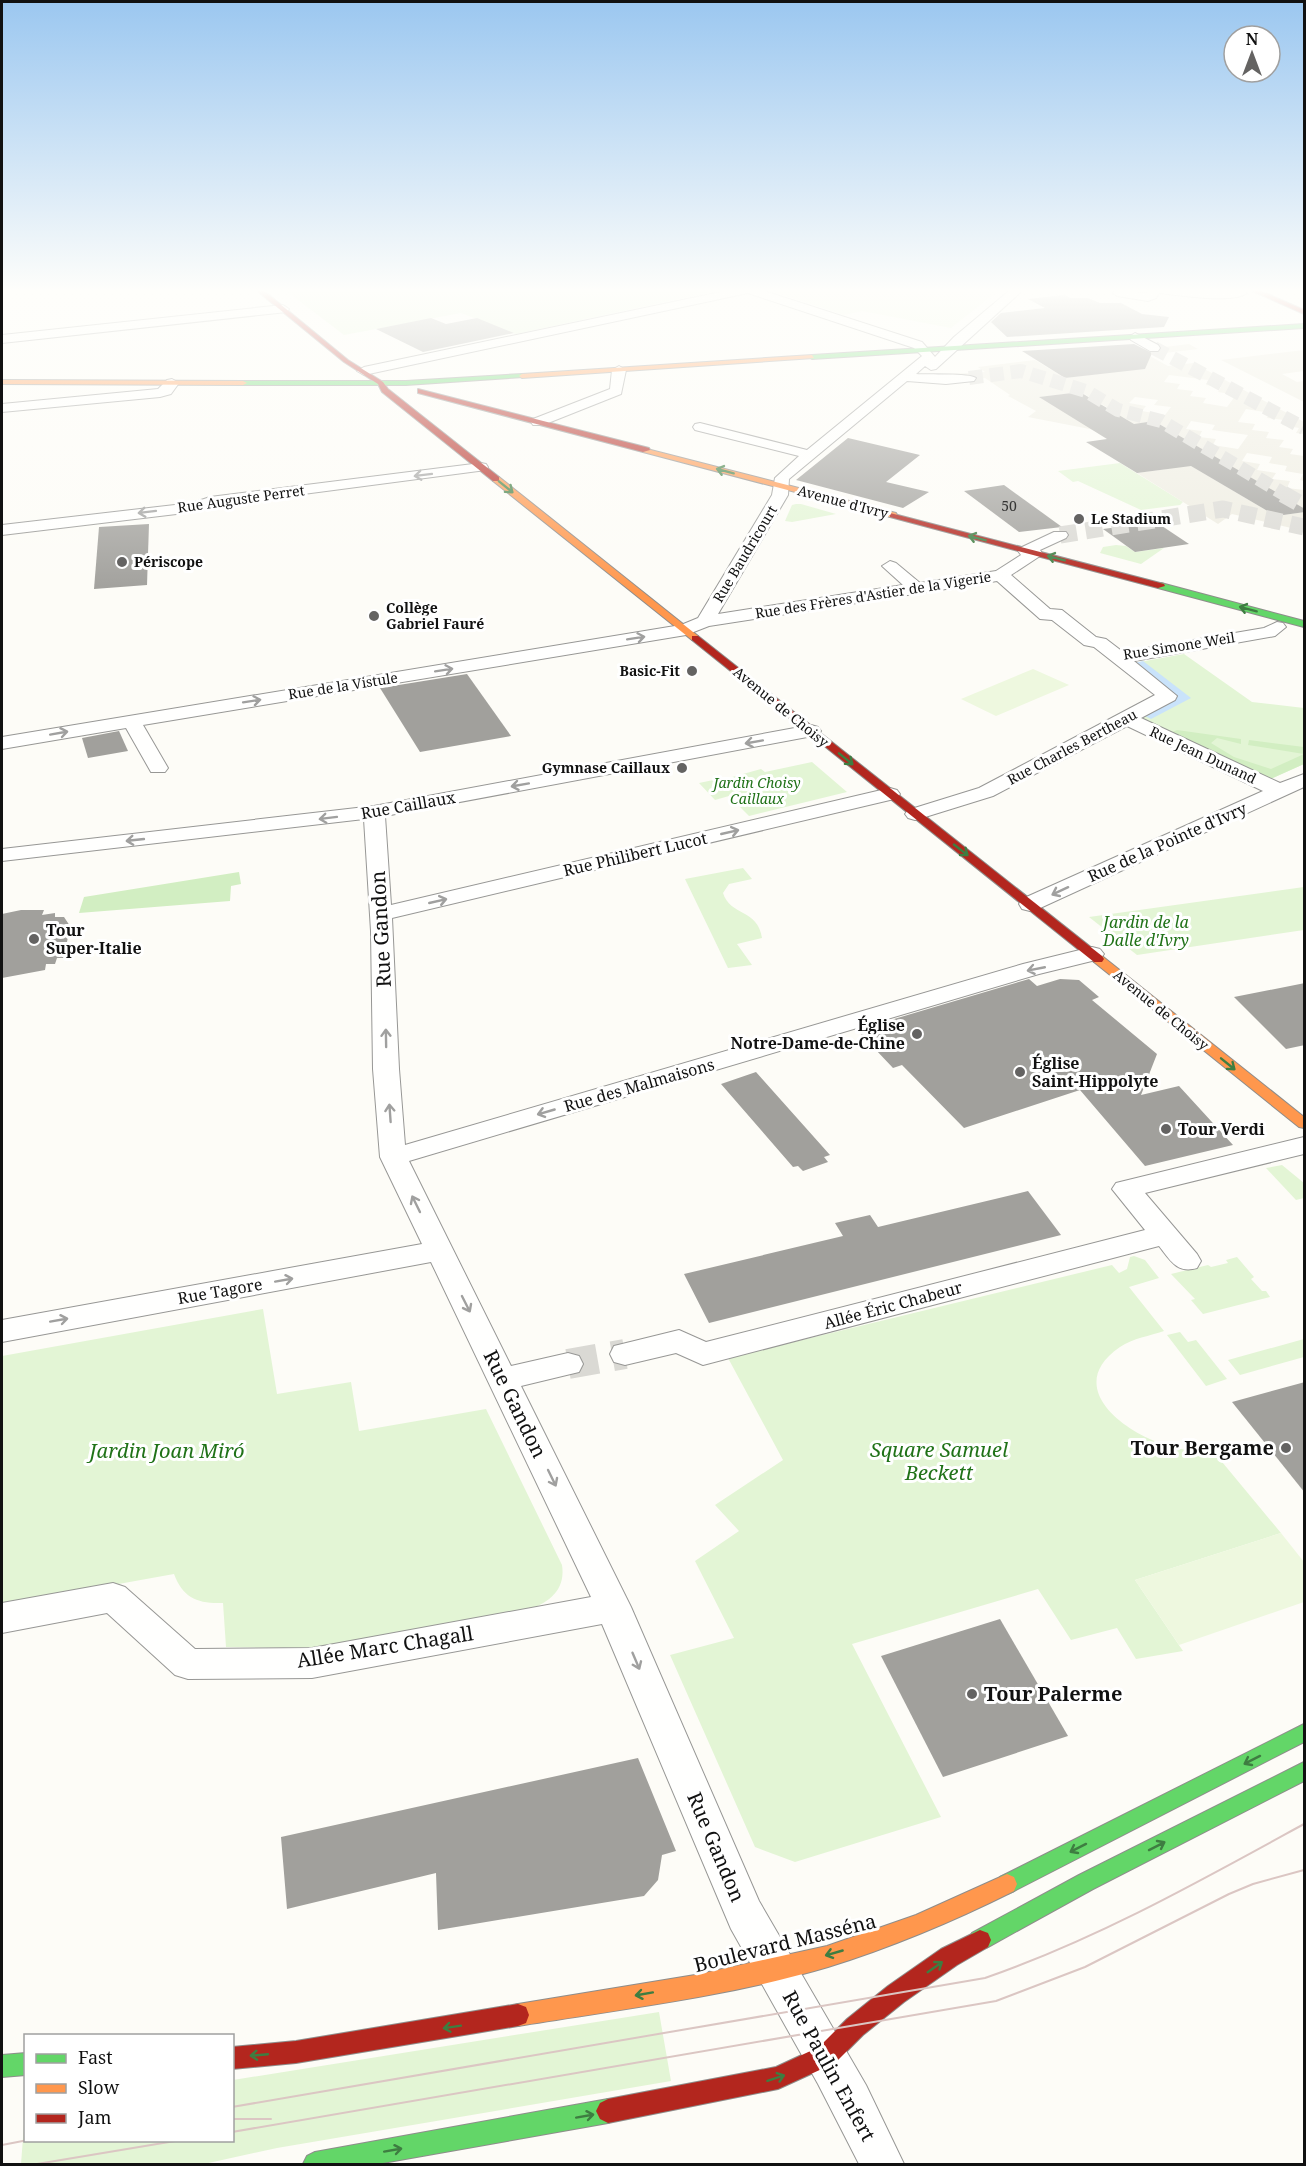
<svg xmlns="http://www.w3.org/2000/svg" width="1306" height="2166" font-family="'Noto Serif',serif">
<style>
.green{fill:#e3f5d5}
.forest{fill:#d2eec2}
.pitch{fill:#eef8df}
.plaza{fill:#eeece1;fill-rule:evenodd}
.water{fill:#c9e3fb}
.building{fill:#a1a09c}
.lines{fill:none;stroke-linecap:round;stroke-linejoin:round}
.street-tunnel-far2{stroke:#dad9d4;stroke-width:14;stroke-dasharray:14 7;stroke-linecap:butt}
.street-tunnel-far1{stroke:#dad9d4;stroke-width:17;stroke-dasharray:17 9;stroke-linecap:butt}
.street-tunnel{stroke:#dad9d4;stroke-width:30;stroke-dasharray:30 15;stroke-linecap:butt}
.street-casing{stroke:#979795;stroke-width:2}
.fast-casing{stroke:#8e8d8b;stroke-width:2}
.slow-casing{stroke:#8e8d8b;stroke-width:2}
.jam-casing{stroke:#8e8d8b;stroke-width:2}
.street{fill:#fffffe;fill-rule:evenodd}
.fast{fill:#63d668;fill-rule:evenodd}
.slow{fill:#ff974d;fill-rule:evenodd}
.jam{fill:#b3261e;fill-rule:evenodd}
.tram{stroke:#dbc6c3;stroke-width:2}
.oneway{stroke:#3e7d41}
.oneway2{stroke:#a0a09f}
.poi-dot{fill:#646362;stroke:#fff;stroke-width:2}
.labels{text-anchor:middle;stroke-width:6;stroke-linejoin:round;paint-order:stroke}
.far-street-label{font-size:14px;fill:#111;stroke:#fff}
.number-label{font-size:14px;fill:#353534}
.far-poi-label{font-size:14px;font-weight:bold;fill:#111;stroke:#fff;text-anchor:start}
.far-park-label{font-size:14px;font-style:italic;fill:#207218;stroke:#fff}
.street-label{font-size:16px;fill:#111;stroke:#fff}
.park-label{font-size:16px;font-style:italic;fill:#207218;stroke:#fff}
.poi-label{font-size:16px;font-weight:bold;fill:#111;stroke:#fff;text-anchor:start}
.near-street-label{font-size:20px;fill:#111;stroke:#fff}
.near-poi-label{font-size:20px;font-weight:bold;fill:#111;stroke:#fff;text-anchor:end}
.near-park-label{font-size:20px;font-style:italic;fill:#207218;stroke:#fff}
</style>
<rect width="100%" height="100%" fill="#fdfcf7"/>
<!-- green -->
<g class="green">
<polygon points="285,290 721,290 516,334 461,313 344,335"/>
<polygon points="1120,463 1183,502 1180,505 1141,510 1078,481 1073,482 1058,471"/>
<polygon points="796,504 801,504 836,514 792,522 785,521 792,505"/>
<polygon points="1116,545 1126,546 1135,552 1164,548 1141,564 1100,553 1103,547"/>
<polygon points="1184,654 1252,702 1304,708 1304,764 1266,781 1135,717 1176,696 1134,663"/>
<polygon points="812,762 847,792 749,816 729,796 715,800 699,783 723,778 725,779 761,769 765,772"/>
<path d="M743,868L752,879L729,884L723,893C730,916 758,909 762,938L737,944L752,965L728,968L685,879Z"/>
<polygon points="1304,887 1304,930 1137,955 1089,917"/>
<polygon points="1282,1165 1304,1183 1304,1198 1296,1200 1266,1168"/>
<path d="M1134,1256L1145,1260L1159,1278L1129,1287L1164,1331C1150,1336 1133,1338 1120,1347C1054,1392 1143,1447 1190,1450C1196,1450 1203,1447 1208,1445L1281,1533L1135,1580L1183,1651L1136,1659L1117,1628L1071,1640L1038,1589L852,1644L941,1817L795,1862L755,1847L670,1655L734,1638L695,1561L739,1531L715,1505L783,1460L728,1358L1112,1265L1119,1273L1127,1269L1130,1257Z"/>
<polygon points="1237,1257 1254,1277 1251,1279 1262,1291 1266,1291 1270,1297 1203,1314 1191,1300 1195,1299 1171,1274 1208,1265 1211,1267 1228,1263 1226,1260"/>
<path d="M263,1309L277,1394L351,1382L359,1431L486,1409L562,1565C566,1591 548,1603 526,1611L354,1644L299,1648L226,1647L223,1603C198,1604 183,1598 174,1574L2,1605V1356Z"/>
<polygon points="1180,1332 1188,1342 1196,1340 1227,1379 1206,1386 1167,1335"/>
<polygon points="1304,1339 1304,1357 1240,1375 1228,1360"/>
<polygon points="659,2012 671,2081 277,2148 204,2164 21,2164 25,2111 26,2140 232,2140 233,2080"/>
</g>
<!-- forest -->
<g class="forest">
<polygon points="1177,730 1241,739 1241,744 1217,738 1211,743 1234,757 1271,769 1304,754 1248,745 1249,740 1304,747 1304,764 1266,781 1167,734"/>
<polygon points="239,872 241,884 231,886 230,901 79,913 84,897"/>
</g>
<!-- pitch -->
<g class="pitch">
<polygon points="768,290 999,290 951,328 862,311 844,315"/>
<polygon points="1033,669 1069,685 996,716 961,699"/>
<polygon points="1281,1533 1304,1562 1304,1602 1179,1645 1135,1580"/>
</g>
<!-- plaza -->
<g class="plaza">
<path d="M1189,344L1198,349L1148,355L1168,366L1193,363L1304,422V434L1296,433L1299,428L1282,425L1284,420L1267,418L1270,413L1246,409L1238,422L1255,424L1252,430L1269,432L1266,438L1284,440L1279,447L1293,449L1290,454L1304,456V481L1300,480L1303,474L1285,471L1287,466L1269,463L1272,457L1247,453L1242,461L1260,464L1257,470L1276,473L1272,479L1290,481L1287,488L1304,490V509L1154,421L1124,426L1276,516L1304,512V524L1295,526L1304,529V531L1232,514L1218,524L1137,473L1167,469L1100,431L1028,417L1036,411L1008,396L1010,395L985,378L973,380L953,377L948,374L985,372L978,367L1035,360L1065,378L1105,373L1117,353ZM1169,375L1208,380L1206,385L1221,387L1218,392L1236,395L1227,407L1203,403L1206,398L1190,396L1193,391L1177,389L1180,384L1164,382ZM1081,392L1120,415V416L1079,421L1040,397ZM1135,397L1158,400L1154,405L1171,407L1165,415L1142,411L1146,406L1129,403ZM1191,421L1215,425L1212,430L1248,435L1238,449L1213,445L1216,439L1199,437L1202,431L1186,429Z"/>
<polygon points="1304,350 1304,371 1282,374 1297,382 1304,381 1304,402 1221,360"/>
</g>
<!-- water -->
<polygon class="water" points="1143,661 1191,698 1151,719 1141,714 1176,696 1134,663"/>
<!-- building -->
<g class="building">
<polygon points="1065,295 1070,298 1088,298 1100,303 1121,303 1142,314 1169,317 1164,327 1007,337 991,322 1001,313 1045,308 1028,299"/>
<polygon points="431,318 446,324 477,318 514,333 423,352 376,329"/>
<polygon points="1134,344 1152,353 1145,369 1065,378 1022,351"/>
<polygon points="1080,392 1134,424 1154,421 1305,509 1305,512 1276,516 1191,466 1137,473 1086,442 1107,439 1039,397"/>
<polygon points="848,438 920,455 886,482 929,492 903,508 796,480"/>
<polygon points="1004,485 1062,527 1019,532 964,491"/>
<polygon points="1156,522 1189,544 1135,552 1103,529"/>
<polygon points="149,524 147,585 94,589 99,527"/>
<polygon points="467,674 511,736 420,752 380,688"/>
<polygon points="119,731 128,751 88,758 82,738"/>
<polygon points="21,910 44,910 42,915 55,913 55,917 64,917 70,926 64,958 57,958 55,964 46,964 45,970 2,978 2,914"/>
<polygon points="1029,979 1037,986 1060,979 1079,980 1099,997 1092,1000 1157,1054 1141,1095 1179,1086 1233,1145 1145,1166 1080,1090 964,1128 902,1065 893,1068 857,1030"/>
<polygon points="1305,983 1305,1045 1286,1049 1234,997"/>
<polygon points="756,1072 830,1155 824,1157 828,1162 803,1171 798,1166 793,1167 721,1084"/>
<polygon points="1028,1191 1061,1235 709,1323 684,1274 843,1236 835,1223 870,1215 878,1227"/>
<polygon points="1305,1382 1305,1493 1232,1402"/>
<polygon points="1000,1619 1068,1736 943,1777 881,1656"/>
<polygon points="638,1758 676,1851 662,1855 658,1880 644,1896 438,1930 436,1873 287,1909 281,1837"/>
</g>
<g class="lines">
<!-- street-tunnel-far2 -->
<g class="street-tunnel-far2">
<polyline points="1154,348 1304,428"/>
<polyline points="969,378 1021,371 1086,391 1118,410 1161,421 1286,495"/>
</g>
<!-- street-tunnel-far1 -->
<g class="street-tunnel-far1">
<polyline points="1283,494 1304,506"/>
<polyline points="1060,535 1223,509 1304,527"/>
</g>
<!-- street-tunnel -->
<polyline class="street-tunnel" points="568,1364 625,1354"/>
<!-- street casing -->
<g class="street-casing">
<g id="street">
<path d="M730,290H761L922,342L935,357L954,337L1010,290H1023L936,369L931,370L925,366L916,374C927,375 970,373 976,378L974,381L946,384L907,381L789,479L788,495L718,614L903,585L882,566L890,561L896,563L920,583L996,571L1021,555L1018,551L1020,548L1054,532H1066L1068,535L1066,538L1040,550L1042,553L1040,556L1011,575L1050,609L1062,610L1096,637L1106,639L1123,652L1264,628L1277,622L1283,623L1286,627L1275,636L1134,661L1177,696L1175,700L1141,718L1280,783L1304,774V787L1038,909L1030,911L1022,909L1019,904L1022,899L1263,791L1127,726L993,796L922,818L915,820L908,818L905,814L908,810L979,788L1155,695L1094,647L1084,645L1052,620L1040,619L997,581L709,626L686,635L143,725L168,768L165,772H151L126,728L2,749V737L681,625L698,618L772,495L775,478L799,456L695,430L693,427L695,424L700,423L807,450L922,356L914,348L748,293L364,375L357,371L364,367Z"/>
<path d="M1115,290L1147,293L1149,290H1244L1247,293C1234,304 1177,295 1159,293L1156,298L1148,301L1117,296L1113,293Z"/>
<polygon points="283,305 289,309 287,312 2,343 2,335"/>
<polygon points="1135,333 1158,345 1160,348 1158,351 1150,351 1131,340 1129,337"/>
<polygon points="619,366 626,370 621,394 543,425 533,425 531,422 533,419 610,389 612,370"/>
<polygon points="172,379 179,383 171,394 160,397 2,412 2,404 158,389 167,380"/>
<polygon points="481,463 486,464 488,467 486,470 212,506 193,512 2,535 2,525 192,503 210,497"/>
<polygon points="811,725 818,727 821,731 818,735 385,816 391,905 890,788 897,790 900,794 897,798 890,800 392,918 399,1069 405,1145 1023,964 1092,947 1100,949 1104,954 1100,959 1039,974 409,1161 511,1366 568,1353 579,1356 583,1364 579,1372 521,1386 631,1607 759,1901 866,2085 904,2164 859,2164 818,2084 731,1929 602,1624 312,1678 188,1679 175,1675 107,1613 2,1633 2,1603 113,1583 125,1587 195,1649 312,1648 591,1597 431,1262 2,1342 2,1320 422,1244 380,1157 373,1069 371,931 364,819 2,861 2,849 374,806"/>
<path d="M1304,1137V1154L1145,1193L1197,1254L1201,1261L1197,1268C1177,1274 1170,1260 1159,1246L703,1365L676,1353L625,1365L614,1362L610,1354L614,1346L679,1330L706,1342L1145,1230L1112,1189L1116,1183Z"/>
</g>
</g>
<!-- fast casing -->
<g class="fast-casing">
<g id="fast">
<polygon points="1304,324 1304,328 812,359 809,357 812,355"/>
<polygon points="522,374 524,377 406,385 243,385 239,383 243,381 406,381"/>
<polygon points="1161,583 1304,621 1304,627 1158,588 1158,584"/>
<polygon points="1304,1724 1304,1742 1014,1891 1007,1894 1000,1891 997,1884 1000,1877"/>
<polygon points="1304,1762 1304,1781 1093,1889 988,1947 980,1950 972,1947 969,1940 972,1933 1079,1875"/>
<polygon points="26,2053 26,2075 2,2077 2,2055"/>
<polygon points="608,2099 616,2103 620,2111 616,2119 608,2123 377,2164 303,2164 307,2156 315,2152"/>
</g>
</g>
<!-- slow casing -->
<g class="slow-casing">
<g id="slow">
<polygon points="812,355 814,358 522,378 519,376 522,374"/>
<polygon points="2,380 243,381 247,383 243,385 2,384"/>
<polygon points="643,448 896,513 897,515 890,517 643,452"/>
<polygon points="493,477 499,477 698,636 698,640 692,640 493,481"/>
<polygon points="1098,955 1102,956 1304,1117 1304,1128 1299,1127 1094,962 1092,959 1094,956"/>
<path d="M1007,1874L1014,1877L1017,1884L1014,1891C954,1921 892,1947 828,1967C727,1997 621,2009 518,2026L510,2023L507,2015L510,2007L518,2004L695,1975L827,1946L916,1915Z"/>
</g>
</g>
<!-- jam casing -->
<g class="jam-casing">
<g id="jam">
<polygon points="256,290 263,290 348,360 383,382 388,389 499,477 499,481 493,481 382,392 378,384 344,362"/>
<polygon points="1250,290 1259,290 1304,310 1304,314"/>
<polygon points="418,389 649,448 650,450 643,452 418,393"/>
<polygon points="890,513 1164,584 1165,586 1158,588 890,517"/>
<polygon points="692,636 698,636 1102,956 1104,959 1102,962 1094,962 692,640"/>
<polygon points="980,1930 988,1933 991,1940 988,1947 957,1965 904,2002 863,2035 835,2063 778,2089 608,2123 600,2119 596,2111 600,2103 608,2099 776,2067 819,2047 847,2019 888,1986 941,1949"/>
<polygon points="518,2004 526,2007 529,2015 526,2023 518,2026 296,2063 232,2069 232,2047 296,2041"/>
</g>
</g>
<!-- street -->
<use href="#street" class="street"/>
<!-- fast -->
<use href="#fast" class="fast"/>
<!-- slow -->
<use href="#slow" class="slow"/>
<!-- jam -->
<use href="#jam" class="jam"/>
<!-- tram -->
<g class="tram">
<path d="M232,2107L985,1978C1097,1939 1200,1881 1304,1824"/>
<polyline points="232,2119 271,2119"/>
<polyline points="232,2132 996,2001 1085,1967 1229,1894 1253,1884 1304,1870"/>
<polyline points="2,2145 28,2140"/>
<polyline points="37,2164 181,2140"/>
</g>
</g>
<!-- one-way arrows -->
<defs><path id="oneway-shaft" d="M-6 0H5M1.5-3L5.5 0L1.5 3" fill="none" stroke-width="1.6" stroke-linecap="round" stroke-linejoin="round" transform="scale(1.5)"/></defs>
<g class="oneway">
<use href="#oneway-shaft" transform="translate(725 471) rotate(-165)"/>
<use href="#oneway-shaft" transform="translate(506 487) rotate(39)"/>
<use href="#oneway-shaft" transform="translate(977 538) rotate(-165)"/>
<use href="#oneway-shaft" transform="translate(1056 558) rotate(-165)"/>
<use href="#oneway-shaft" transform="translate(1248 609) rotate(-165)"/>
<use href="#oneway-shaft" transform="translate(846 759) rotate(39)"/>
<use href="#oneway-shaft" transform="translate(961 850) rotate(38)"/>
<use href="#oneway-shaft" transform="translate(1228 1064) rotate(39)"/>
<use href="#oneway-shaft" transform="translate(1252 1760) rotate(153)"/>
<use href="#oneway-shaft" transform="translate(1157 1846) rotate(-27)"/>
<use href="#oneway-shaft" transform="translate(1078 1848) rotate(153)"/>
<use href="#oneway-shaft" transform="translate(834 1953) rotate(164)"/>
<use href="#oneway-shaft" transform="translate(935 1967) rotate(-35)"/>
<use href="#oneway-shaft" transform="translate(644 1994) rotate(170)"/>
<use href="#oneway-shaft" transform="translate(452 2027) rotate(171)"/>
<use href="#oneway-shaft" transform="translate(259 2055) rotate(175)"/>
<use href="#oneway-shaft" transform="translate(776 2078) rotate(-18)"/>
<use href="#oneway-shaft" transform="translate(585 2116) rotate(-10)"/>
<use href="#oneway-shaft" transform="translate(393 2150) rotate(-10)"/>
</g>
<g class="oneway2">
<use href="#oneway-shaft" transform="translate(423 475) rotate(173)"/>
<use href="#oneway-shaft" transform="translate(147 512) rotate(173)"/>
<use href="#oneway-shaft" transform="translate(636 638) rotate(-9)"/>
<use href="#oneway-shaft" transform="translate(444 670) rotate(-9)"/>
<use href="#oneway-shaft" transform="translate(252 701) rotate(-9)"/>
<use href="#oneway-shaft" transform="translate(59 733) rotate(-10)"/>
<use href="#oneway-shaft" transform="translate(754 742) rotate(170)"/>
<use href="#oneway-shaft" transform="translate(520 785) rotate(170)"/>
<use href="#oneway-shaft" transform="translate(328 818) rotate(173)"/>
<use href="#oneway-shaft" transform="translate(730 832) rotate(-13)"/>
<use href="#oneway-shaft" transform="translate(135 840) rotate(174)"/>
<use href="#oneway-shaft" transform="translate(1060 891) rotate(155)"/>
<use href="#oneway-shaft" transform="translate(438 901) rotate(-13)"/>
<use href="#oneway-shaft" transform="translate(1036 969) rotate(169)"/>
<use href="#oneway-shaft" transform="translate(386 1038) rotate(-91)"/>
<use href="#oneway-shaft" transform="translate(546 1112) rotate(164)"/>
<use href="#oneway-shaft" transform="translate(390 1113) rotate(-94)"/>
<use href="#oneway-shaft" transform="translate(416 1204) rotate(-116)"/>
<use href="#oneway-shaft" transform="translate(284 1280) rotate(-10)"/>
<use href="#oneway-shaft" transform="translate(466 1304) rotate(63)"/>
<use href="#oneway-shaft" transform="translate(59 1320) rotate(-10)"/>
<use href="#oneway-shaft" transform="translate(552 1478) rotate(64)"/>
<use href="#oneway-shaft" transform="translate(636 1661) rotate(67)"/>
</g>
<!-- sky -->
<linearGradient id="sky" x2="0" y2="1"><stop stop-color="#9bc7f0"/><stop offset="0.49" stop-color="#fefefb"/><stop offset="1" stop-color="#fefefb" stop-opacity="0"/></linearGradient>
<rect width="1306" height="593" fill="url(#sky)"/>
<!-- markers -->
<g class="poi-dot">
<circle cx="1079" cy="519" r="6"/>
<circle cx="122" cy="562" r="6"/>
<circle cx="374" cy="616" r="6"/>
<circle cx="692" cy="671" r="6"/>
<circle cx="682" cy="768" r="6"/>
<circle cx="34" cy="939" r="6"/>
<circle cx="917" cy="1034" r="6"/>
<circle cx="1020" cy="1072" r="6"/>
<circle cx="1166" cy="1129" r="6"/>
<circle cx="1286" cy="1448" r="6"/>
<circle cx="972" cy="1694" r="6"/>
</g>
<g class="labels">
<!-- far-street labels -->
<g class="far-street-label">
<text transform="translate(241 499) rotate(-8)" y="5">Rue Auguste Perret</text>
<text transform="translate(843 502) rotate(15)" y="5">Avenue d'Ivry</text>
<text transform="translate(745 554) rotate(-59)" y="5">Rue Baudricourt</text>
<text transform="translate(873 595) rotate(-9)" y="5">Rue des Frères d'Astier de la Vigerie</text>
<text transform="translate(1179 646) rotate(-9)" y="5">Rue Simone Weil</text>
<text transform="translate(343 686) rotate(-9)" y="5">Rue de la Vistule</text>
<text transform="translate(781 707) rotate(39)" y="5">Avenue de Choisy</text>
<text transform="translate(1072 747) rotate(-28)" y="5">Rue Charles Bertheau</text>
<text transform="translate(1203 755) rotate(25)" y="5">Rue Jean Dunand</text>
<text transform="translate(1161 1010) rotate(39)" y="5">Avenue de Choisy</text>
</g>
<!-- number labels -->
<g class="number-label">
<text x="1009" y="511">50</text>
</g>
<!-- far-poi labels -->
<g class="far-poi-label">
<text x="1091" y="524">Le Stadium</text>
<text x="134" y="567">Périscope</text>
<text x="386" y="613">Collège<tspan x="386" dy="16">Gabriel Fauré</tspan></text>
<text x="680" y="676" text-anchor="end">Basic-Fit</text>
<text x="670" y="773" text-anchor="end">Gymnase Caillaux</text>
</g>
<!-- far-park labels -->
<g class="far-park-label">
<text x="757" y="788">Jardin Choisy<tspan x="757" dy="16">Caillaux</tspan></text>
</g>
<!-- street labels -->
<g class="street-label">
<text transform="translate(408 805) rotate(-10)" y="6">Rue Caillaux</text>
<text transform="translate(1167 842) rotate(-24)" y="6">Rue de la Pointe d'Ivry</text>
<text transform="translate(635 854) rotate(-13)" y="6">Rue Philibert Lucot</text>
<text transform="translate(639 1085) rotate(-16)" y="6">Rue des Malmaisons</text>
<text transform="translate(220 1291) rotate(-10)" y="6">Rue Tagore</text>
<text transform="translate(893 1305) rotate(-15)" y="6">Allée Éric Chabeur</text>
</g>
<!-- park labels -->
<g class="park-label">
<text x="1146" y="928">Jardin de la<tspan x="1146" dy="18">Dalle d'Ivry</tspan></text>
</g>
<!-- poi labels -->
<g class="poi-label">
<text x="46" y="936">Tour<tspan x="46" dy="18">Super-Italie</tspan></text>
<text x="905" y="1031" text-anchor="end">Église<tspan x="905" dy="18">Notre-Dame-de-Chine</tspan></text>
<text x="1032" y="1069">Église<tspan x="1032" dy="18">Saint-Hippolyte</tspan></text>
<text x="1178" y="1135">Tour Verdi</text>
</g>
<!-- near-street labels -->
<g class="near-street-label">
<text transform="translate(381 929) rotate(-93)" y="7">Rue Gandon</text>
<text transform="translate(515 1404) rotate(64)" y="7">Rue Gandon</text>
<text transform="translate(385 1647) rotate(-9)" y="7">Allée Marc Chagall</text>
<text transform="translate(716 1847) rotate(67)" y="7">Rue Gandon</text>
<text transform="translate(785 1943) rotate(-14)" y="7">Boulevard Masséna</text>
<text transform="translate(829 2066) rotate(61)" y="7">Rue Paulin Enfert</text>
</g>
<!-- near-poi labels -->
<g class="near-poi-label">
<text x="1274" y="1455">Tour Bergame</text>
<text x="984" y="1701" text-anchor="start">Tour Palerme</text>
</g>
<!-- near-park labels -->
<g class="near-park-label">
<text x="939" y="1457">Square Samuel<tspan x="939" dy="23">Beckett</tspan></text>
<text x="167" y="1458">Jardin Joan Miró</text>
</g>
</g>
<!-- border -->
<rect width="1306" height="2166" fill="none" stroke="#111111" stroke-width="6"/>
<!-- legend -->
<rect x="24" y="2034" width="210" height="108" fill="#ffffff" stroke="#a0a0a0" stroke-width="1.5"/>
<rect x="36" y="2054" width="30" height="9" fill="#63d668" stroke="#a0a0a0" stroke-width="1.5"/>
<text x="78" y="2064" font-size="18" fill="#111111">Fast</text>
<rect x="36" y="2084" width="30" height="9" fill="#ff974d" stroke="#a0a0a0" stroke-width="1.5"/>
<text x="78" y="2094" font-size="18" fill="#111111">Slow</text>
<rect x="36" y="2114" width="30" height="9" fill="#b3261e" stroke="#a0a0a0" stroke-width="1.5"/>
<text x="78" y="2124" font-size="18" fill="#111111">Jam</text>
<!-- north arrow -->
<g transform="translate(1252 54)"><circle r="28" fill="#ffffff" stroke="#a0a0a0" stroke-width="1.5"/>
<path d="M0-4.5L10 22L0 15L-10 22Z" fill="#646362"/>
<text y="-9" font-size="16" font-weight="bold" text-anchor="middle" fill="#111111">N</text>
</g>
</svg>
